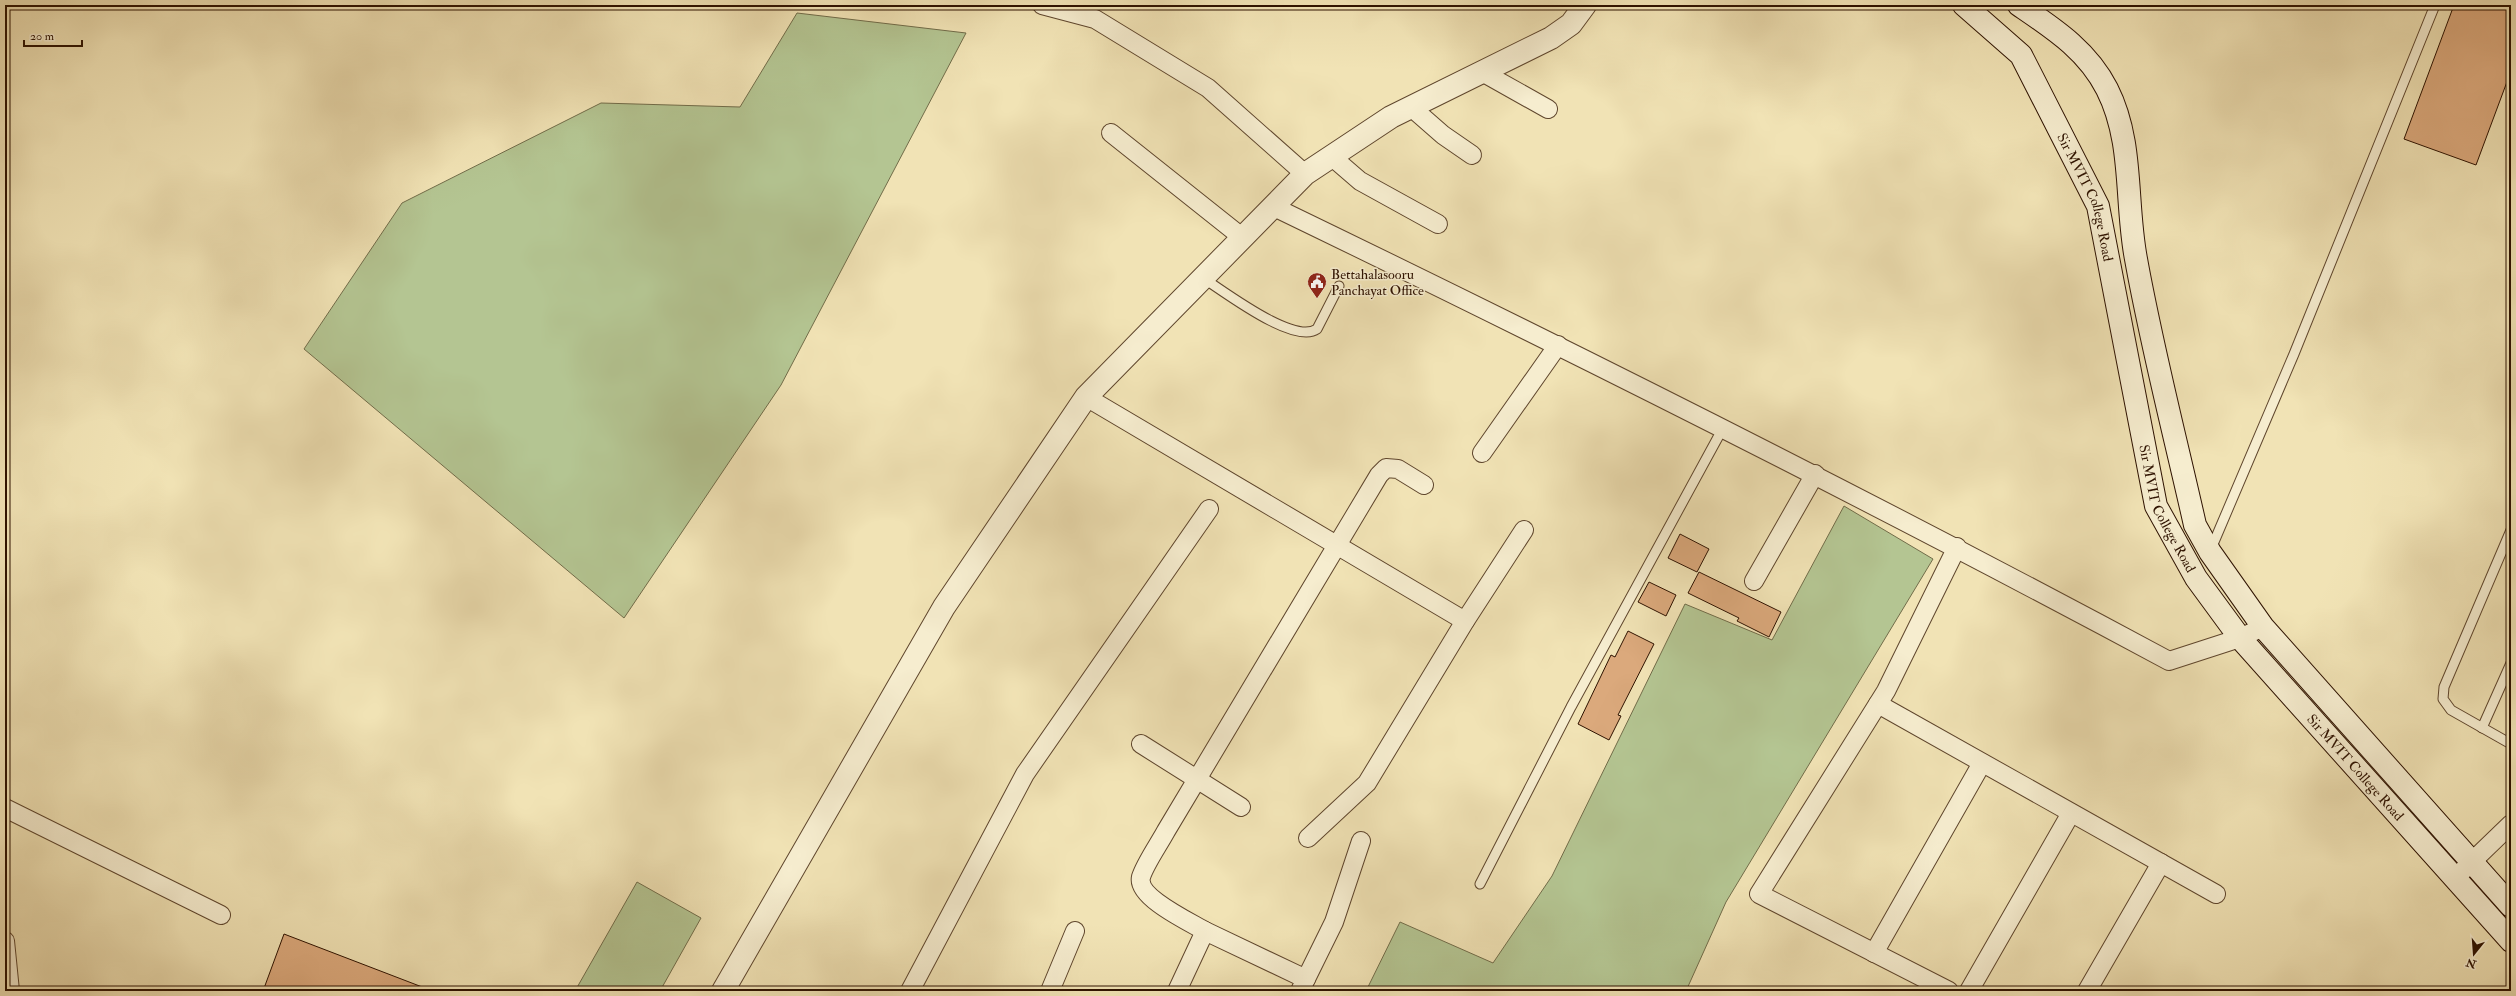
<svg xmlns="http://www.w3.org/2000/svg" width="2516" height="996" font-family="'IM FELL Double Pica',serif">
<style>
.green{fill:#b4c592;stroke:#716c49}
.building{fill:#dba97c;stroke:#2e1200}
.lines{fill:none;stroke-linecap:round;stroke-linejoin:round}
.service-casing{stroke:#5f462d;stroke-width:11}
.minor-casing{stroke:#5f462d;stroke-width:20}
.tertiary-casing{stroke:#5f462d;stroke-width:24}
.secondary-casing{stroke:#2e1200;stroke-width:24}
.service{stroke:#f6edcf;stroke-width:9}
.minor{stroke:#f6edcf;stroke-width:18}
.tertiary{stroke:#f6edcf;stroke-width:22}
.secondary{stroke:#f6edcf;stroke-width:22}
.labels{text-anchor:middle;stroke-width:3;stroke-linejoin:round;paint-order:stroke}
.street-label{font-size:14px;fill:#2e1200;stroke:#f6edcf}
.poi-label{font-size:14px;fill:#2e1200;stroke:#f6edcf;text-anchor:start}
</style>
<rect width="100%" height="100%" fill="#f1e3b5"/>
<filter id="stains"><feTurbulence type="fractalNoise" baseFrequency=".005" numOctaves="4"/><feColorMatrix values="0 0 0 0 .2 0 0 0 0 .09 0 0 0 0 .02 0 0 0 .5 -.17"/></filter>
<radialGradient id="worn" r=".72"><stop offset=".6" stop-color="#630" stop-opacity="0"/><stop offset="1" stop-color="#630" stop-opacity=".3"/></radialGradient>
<!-- green -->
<g class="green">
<polygon points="797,13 966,33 781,385 624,618 304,349 402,203 601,103 740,107"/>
<polygon points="1844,506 1933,559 1726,902 1686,991 1366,991 1400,922 1493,963 1552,876 1685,604 1772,640"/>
<polygon points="637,882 701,918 660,991 575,991"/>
</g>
<!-- building -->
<g class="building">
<polygon points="2454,5 2511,5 2511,71 2476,165 2404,139"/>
<polygon points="1680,534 1709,549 1697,572 1668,558"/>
<polygon points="1699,572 1781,612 1769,637 1737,621 1739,618 1688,593"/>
<polygon points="1649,582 1676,595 1666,616 1638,602"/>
<polygon points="1628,631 1654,644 1618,715 1621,716 1609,740 1578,724 1611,655 1615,657"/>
<polygon points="284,934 430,990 430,991 263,991"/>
</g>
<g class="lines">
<!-- service casing -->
<g class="service-casing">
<g id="service">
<path d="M1203,278C1225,292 1294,345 1317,329L1339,286"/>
<polyline points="2511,530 2444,687 2443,699 2451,710 2511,744"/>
<polyline points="2211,549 2294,354 2435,5"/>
<polyline points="2482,728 2511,663"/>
<polyline points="1480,884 1571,707 1723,428"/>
</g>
</g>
<!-- minor casing -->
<g class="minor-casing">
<g id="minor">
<polyline points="1042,5 1095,19 1208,88 1305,174"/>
<polyline points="1482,72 1548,109"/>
<polyline points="1411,107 1443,135 1472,155"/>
<polyline points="1111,133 1243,238"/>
<polyline points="1331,156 1360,181 1438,224"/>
<path d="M1272,206C1574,352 1873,502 2169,661L2240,638L2263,627"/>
<polyline points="1086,397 1465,621"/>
<polyline points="1482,453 1558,345"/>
<polyline points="1754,581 1815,474"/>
<polyline points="1878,704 2216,894"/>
<polyline points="1141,744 1241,807"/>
<polyline points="5,808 221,915"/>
<polyline points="1308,838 1367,783 1465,621 1524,530"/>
<polyline points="2455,878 2511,824"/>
<path d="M1205,931C1190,922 1136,897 1141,877C1145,864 1159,844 1166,831L1379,475L1386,468L1398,469L1424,485"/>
<polyline points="5,941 10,991"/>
<polyline points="1874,953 1982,763"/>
<polyline points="910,991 1025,774 1209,509"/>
<polyline points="1050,991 1075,931"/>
<polyline points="1177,991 1205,931 1306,979"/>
<polyline points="1300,991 1334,922 1361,841"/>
<polyline points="1949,991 1759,894 1886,691 1957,547"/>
<polyline points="1969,991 2071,813"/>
<polyline points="2087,991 2161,863"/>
</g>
</g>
<!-- tertiary casing -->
<g class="tertiary-casing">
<polyline id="tertiary" points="723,991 944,607 1086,397 1305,174 1391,117 1551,38 1571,24 1585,5"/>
</g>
<!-- secondary casing -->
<g class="secondary-casing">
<g id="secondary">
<path id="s1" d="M1964,5L2021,55L2098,206L2156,506L2196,578L2240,638L2511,941"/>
<path d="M2019,5C2054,29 2087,50 2107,89C2134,142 2125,202 2136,259C2152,348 2175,436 2195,525L2210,552L2263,627L2511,906"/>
</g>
</g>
<!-- service -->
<use href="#service" class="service"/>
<!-- minor -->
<use href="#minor" class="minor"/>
<!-- tertiary -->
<use href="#tertiary" class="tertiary"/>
<!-- secondary -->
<use href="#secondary" class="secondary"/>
</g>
<!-- icons -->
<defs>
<g id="civic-pin" transform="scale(1)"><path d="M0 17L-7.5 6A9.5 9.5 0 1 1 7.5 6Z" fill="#8f2418" stroke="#f6edcf"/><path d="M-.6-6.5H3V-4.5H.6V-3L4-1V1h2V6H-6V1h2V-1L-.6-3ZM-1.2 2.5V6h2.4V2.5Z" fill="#fff"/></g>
</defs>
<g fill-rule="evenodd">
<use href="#civic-pin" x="1317" y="282"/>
</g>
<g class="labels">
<!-- street labels -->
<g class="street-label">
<text dy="5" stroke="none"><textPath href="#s1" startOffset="233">Sir MVIT College Road</textPath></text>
<text dy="5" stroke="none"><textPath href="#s1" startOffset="557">Sir MVIT College Road</textPath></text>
<text dy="5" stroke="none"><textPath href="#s1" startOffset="881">Sir MVIT College Road</textPath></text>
</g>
<!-- poi labels -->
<g class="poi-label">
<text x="1331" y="279">Bettahalasooru<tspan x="1331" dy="16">Panchayat Office</tspan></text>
</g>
</g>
<!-- margin -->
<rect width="2516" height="996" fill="none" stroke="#f1e3b5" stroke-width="20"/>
<rect x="6" y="6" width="2504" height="984" fill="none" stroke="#2e1200" stroke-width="2"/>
<rect x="10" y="10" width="2496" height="976" fill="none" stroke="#2e1200"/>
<!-- north arrow -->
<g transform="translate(2474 954) rotate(197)" stroke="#f6edcf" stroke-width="3" paint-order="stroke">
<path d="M0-3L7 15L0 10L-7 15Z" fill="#2e1200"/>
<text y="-6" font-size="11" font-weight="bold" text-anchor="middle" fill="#2e1200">N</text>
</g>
<!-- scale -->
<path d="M24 40v6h58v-6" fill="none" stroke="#2e1200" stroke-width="2"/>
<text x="30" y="40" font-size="12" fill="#2e1200" stroke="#f6edcf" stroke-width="3" paint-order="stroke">20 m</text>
<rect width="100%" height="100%" filter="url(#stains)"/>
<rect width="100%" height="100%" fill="url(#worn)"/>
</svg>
